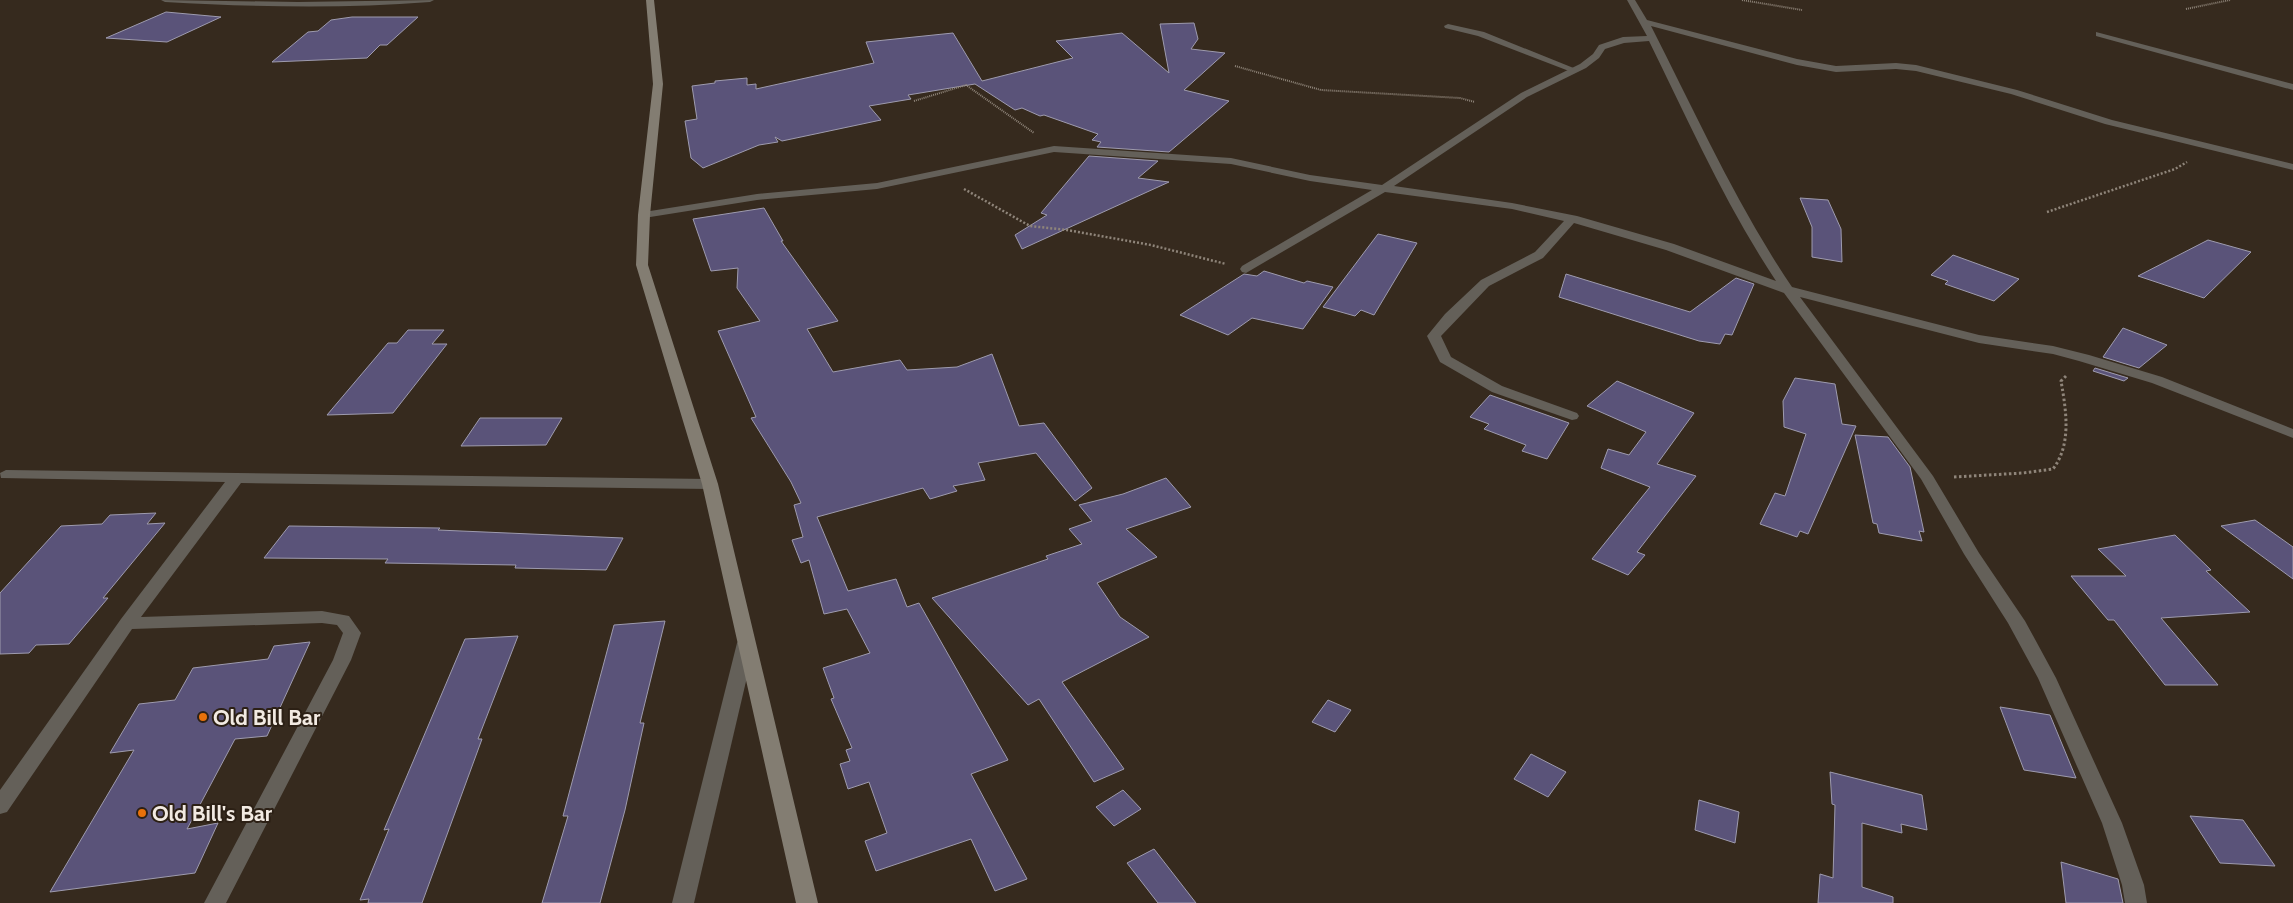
<svg xmlns="http://www.w3.org/2000/svg" width="2293" height="903" font-family="Cabin,sans-serif">
<style>
.building{fill:#5a5379;stroke:#9e9bae}
.lines{fill:none;stroke-linecap:round;stroke-linejoin:round}
.path-far2{stroke:#8f857a;stroke-width:2;stroke-dasharray:1 1;stroke-linecap:butt}
.path-far1{stroke:#8f857a;stroke-width:2.5;stroke-dasharray:2 2;stroke-linecap:butt}
.path{stroke:#8f857a;stroke-width:3;stroke-dasharray:2.5 2.5;stroke-linecap:butt}
.lane{fill:#646059;fill-rule:evenodd}
.street{fill:#646059;fill-rule:evenodd}
.secondary{fill:#837d72;fill-rule:evenodd}
.food-dot{fill:#e8710a;stroke:#2c2015;stroke-width:2}
.labels{text-anchor:middle;stroke-width:4;stroke-linejoin:round;paint-order:stroke}
.near-poi-label{font-size:22px;font-weight:bold;fill:#f2eae2;stroke:#2c2015;text-anchor:start}
</style>
<rect width="100%" height="100%" fill="#362a1e"/>
<!-- building -->
<g class="building">
<polygon points="166,12 221,17 167,42 106,38"/>
<polygon points="352,17 418,17 387,45 380,45 367,58 272,62 308,32 318,31 331,20"/>
<polygon points="1194,23 1198,39 1191,49 1225,53 1184,90 1229,101 1169,152 1097,147 1101,142 1092,140 1098,134 1044,115 1040,116 1022,108 1015,110 975,84 908,95 911,99 869,106 881,120 782,141 775,137 778,142 759,145 703,168 691,158 685,121 697,119 692,86 715,83 715,81 747,78 747,85 756,84 756,89 874,63 866,42 953,33 982,81 1073,58 1056,41 1122,33 1169,73 1160,24"/>
<polygon points="1089,156 1158,161 1138,178 1169,182 1022,249 1015,235 1047,215 1041,213"/>
<polygon points="1800,198 1828,200 1841,229 1842,262 1812,257 1812,227"/>
<polygon points="764,208 783,241 781,241 838,321 807,329 833,372 900,360 907,370 957,367 992,354 1019,426 1044,423 1092,488 1075,501 1036,453 978,463 985,480 953,486 957,491 930,499 923,488 817,517 848,591 896,579 907,607 919,603 1008,760 971,774 1027,879 995,891 971,839 876,871 865,841 887,833 869,782 848,789 840,764 850,761 846,750 852,748 831,699 834,698 823,668 870,653 847,609 824,614 809,560 801,563 792,540 803,537 794,505 801,503 791,482 751,418 756,417 718,331 760,321 737,288 738,268 711,271 693,219"/>
<polygon points="1378,234 1417,243 1374,315 1361,310 1355,316 1323,307"/>
<polygon points="2208,240 2251,252 2204,298 2138,276"/>
<polygon points="1953,255 2019,279 1994,301 1945,284 1948,281 1931,275"/>
<polygon points="1264,271 1304,283 1307,281 1333,287 1303,329 1252,318 1228,335 1180,315 1244,274 1257,276"/>
<polygon points="1566,274 1690,312 1736,278 1754,284 1732,335 1725,334 1720,344 1699,341 1559,297"/>
<polygon points="2123,328 2167,345 2139,368 2103,357"/>
<polygon points="408,330 444,330 432,344 447,344 393,413 327,415 388,343 397,343"/>
<polygon points="2095,368 2128,378 2124,381 2093,371"/>
<polygon points="1795,378 1835,384 1842,424 1856,426 1808,534 1800,531 1797,537 1760,524 1775,493 1785,496 1806,434 1784,427 1783,401"/>
<polygon points="1617,381 1694,413 1657,464 1696,476 1637,552 1645,555 1628,575 1592,559 1650,487 1601,468 1608,449 1629,455 1646,432 1587,406"/>
<polygon points="1490,395 1569,423 1547,459 1522,451 1526,445 1484,429 1489,424 1470,417"/>
<polygon points="480,418 562,418 546,445 461,446"/>
<polygon points="1855,435 1888,437 1910,467 1924,532 1919,531 1922,541 1879,533 1877,524 1873,523"/>
<polygon points="1166,478 1191,507 1126,529 1157,557 1097,583 1120,617 1149,637 1062,682 1124,769 1094,782 1039,699 1028,705 932,598 1048,559 1046,556 1082,544 1069,529 1092,521 1079,505 1123,494"/>
<polygon points="156,513 147,524 165,523 103,598 108,598 69,644 36,645 29,653 0,654 0,593 61,526 102,524 110,515"/>
<polygon points="2255,520 2293,547 2293,579 2221,526"/>
<polygon points="289,526 440,528 438,530 623,538 606,570 515,568 516,565 385,563 388,559 264,558"/>
<polygon points="2175,535 2211,570 2206,571 2250,612 2161,618 2218,685 2165,685 2114,620 2108,620 2071,576 2126,576 2098,549"/>
<polygon points="665,621 640,723 644,723 625,810 600,903 542,903 568,816 563,816 614,625"/>
<polygon points="518,636 478,739 482,739 422,903 368,903 369,899 360,900 389,829 384,830 465,639"/>
<polygon points="310,642 267,736 235,739 187,829 218,823 195,873 50,892 134,750 110,753 139,704 175,700 193,668 268,659 274,646"/>
<polygon points="1328,700 1351,710 1335,732 1312,722"/>
<polygon points="2000,707 2050,715 2076,778 2024,770"/>
<polygon points="1531,754 1566,772 1548,797 1514,779"/>
<polygon points="1830,772 1922,795 1927,830 1901,824 1902,833 1862,823 1862,887 1893,897 1893,903 1818,903 1820,874 1833,878 1835,805 1832,804"/>
<polygon points="1123,790 1141,809 1114,826 1096,807"/>
<polygon points="1699,800 1739,812 1735,843 1695,830"/>
<polygon points="2190,816 2243,820 2275,866 2220,863"/>
<polygon points="1154,849 1196,903 1158,903 1127,863"/>
<polygon points="2061,862 2118,879 2123,903 2066,903"/>
</g>
<g class="lines">
<!-- path-far2 -->
<g class="path-far2">
<polyline points="1742,0 1802,10"/>
<polyline points="2186,9 2230,0"/>
<polyline points="1235,66 1321,90 1460,98 1475,102"/>
<polyline points="914,101 966,85 1034,133"/>
</g>
<!-- path-far1 -->
<g class="path-far1">
<polyline points="964,189 1030,226 1067,230 1151,245 1226,264"/>
<polyline points="2047,212 2175,169 2187,162"/>
</g>
<!-- path -->
<path class="path" d="M1954,477L2023,473L2053,469C2072,444 2066,410 2061,381L2066,376"/>
<!-- lane -->
<polygon class="lane" points="1448,24 1484,32 1576,69 1569,71 1478,36 1445,28 1444,26"/>
<!-- street -->
<g class="street">
<path d="M161,0L298,2L434,0L430,2C342,9 254,7 165,2Z"/>
<path d="M1627,0H1635L1647,20L1797,59L1836,66L1896,63L1916,65L2017,90L2112,120L2293,164V170L2105,124L2011,94L1916,71L1896,69L1836,72L1797,65L1651,26C1696,114 1737,206 1792,287L1979,335L2053,346L2089,355L2162,377L2293,429V438L2152,383L2079,361L2053,354L1979,343L1800,297L1933,476L1979,553L2025,621L2056,678L2122,823L2144,885L2147,903H2125L2122,885L2102,823L2038,678L2008,623L1964,554L1921,479L1784,293L1666,250L1574,223L1543,258L1489,286L1441,336L1451,357L1502,386L1577,413L1579,416L1577,419L1572,420L1492,392L1440,362L1427,336L1445,314L1481,280L1535,252L1564,221L1512,209L1385,192L1246,273L1242,272L1240,269L1242,266L1372,190L1310,181L1231,164L1054,152L877,189L757,200L644,218L638,215L644,212L757,194L877,183L1054,146L1231,158L1310,175L1382,185L1521,93L1580,64L1593,54L1599,45L1623,37L1647,36ZM1649,41C1689,122 1726,206 1776,281L1674,244L1577,216L1512,203L1394,186L1527,97L1586,68L1599,58L1605,49L1624,43Z"/>
<polygon points="2096,32 2293,84 2293,90 2096,36"/>
<polygon points="6,470 710,479 718,484 710,489 241,483 141,617 322,611 349,616 361,633 351,660 226,903 204,903 333,660 343,633 337,625 322,623 132,629 7,812 0,814 0,790 121,619 225,482 1,478 0,473"/>
<polygon points="746,637 752,639 755,643 694,903 672,903 737,643 740,639"/>
</g>
<!-- secondary -->
<polygon class="secondary" points="646,0 654,0 663,84 650,215 648,265 718,484 818,903 796,903 702,484 636,265 638,215 653,84"/>
</g>
<!-- markers -->
<g class="food-dot">
<circle cx="203" cy="717" r="5"/>
<circle cx="142" cy="813" r="5"/>
</g>
<g class="labels">
<!-- near-poi labels -->
<g class="near-poi-label">
<text x="213" y="725">Old Bill Bar</text>
<text x="152" y="821">Old Bill's Bar</text>
</g>
</g>
</svg>
